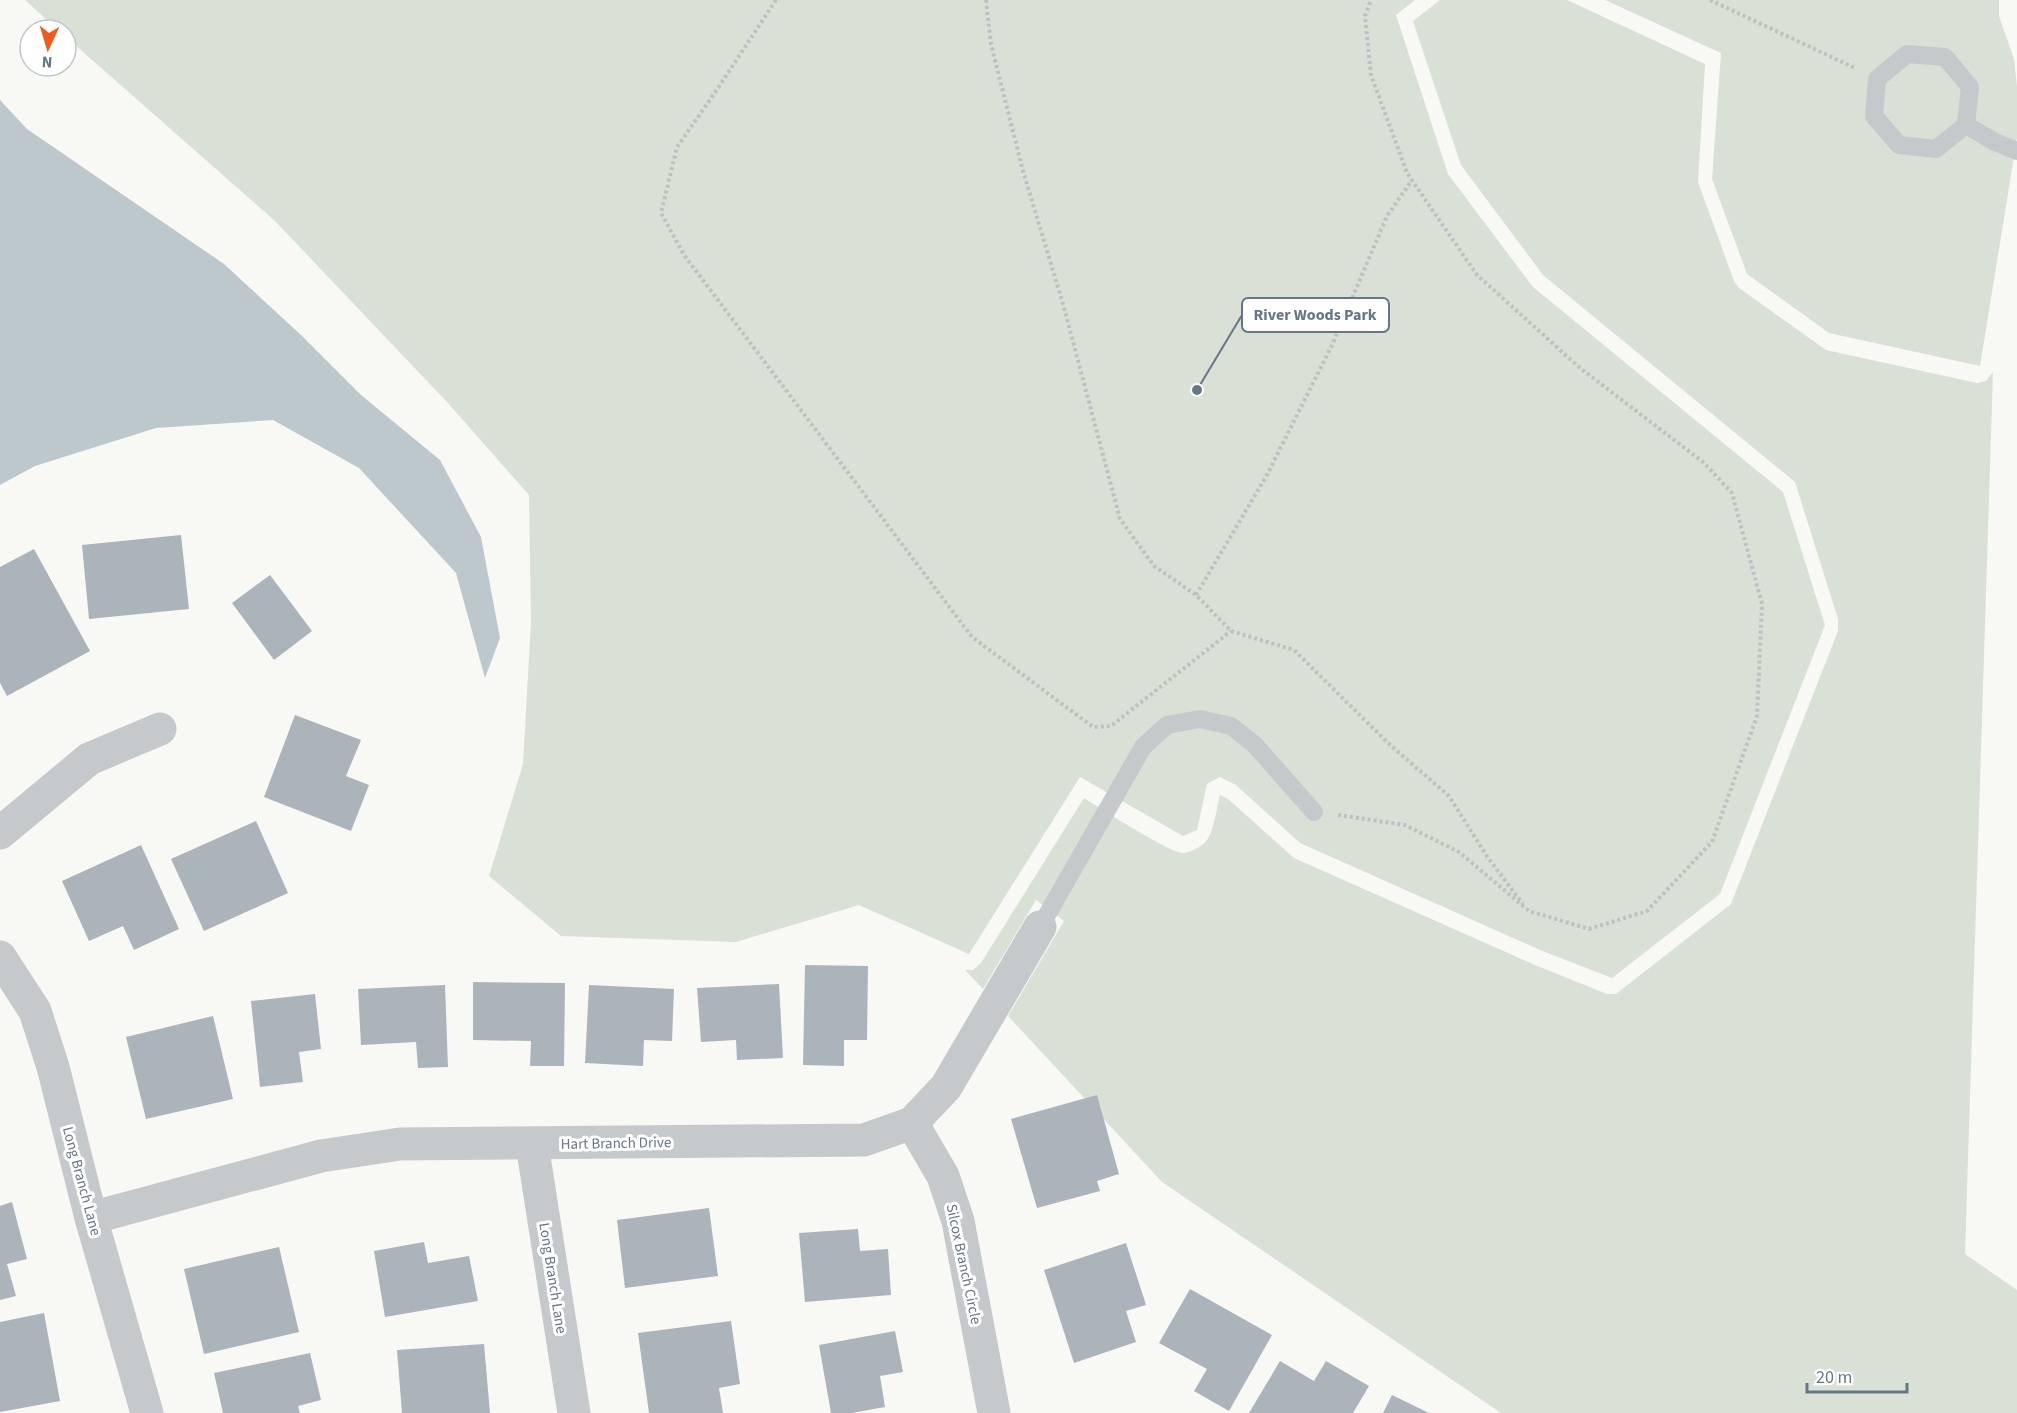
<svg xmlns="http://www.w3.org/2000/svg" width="2017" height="1413" font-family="'Source Sans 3',sans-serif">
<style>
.green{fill:#d9e0d6}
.water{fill:#bdc8cd}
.building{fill:#abb4ba}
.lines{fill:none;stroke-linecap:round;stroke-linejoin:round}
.path{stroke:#bec1c3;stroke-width:4;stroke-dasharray:3 3;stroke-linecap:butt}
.lane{stroke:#c5c9cc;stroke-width:18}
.street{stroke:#c5c9cc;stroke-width:33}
.labels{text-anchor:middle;stroke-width:6;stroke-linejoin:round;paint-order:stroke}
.street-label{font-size:15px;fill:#657687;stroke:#fff}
.leader{fill:none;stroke:#657687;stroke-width:2}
.callout-dot{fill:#657687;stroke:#fff;stroke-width:2}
.callout{fill:#fff;stroke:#657687;stroke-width:2}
.callout-label{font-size:16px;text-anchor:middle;font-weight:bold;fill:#657687}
</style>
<rect width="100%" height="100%" fill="#f8f8f5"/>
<!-- green -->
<g class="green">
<polygon points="25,0 1415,0 1396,15 1448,174 1533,287 1783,492 1825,625 1720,894 1612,978 1540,950 1300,843 1236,785 1220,777 1207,784 1197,830 1183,836 1080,777 969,954 859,905 736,942 561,936 489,876 523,764 531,622 529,495 447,402 275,221 66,37 66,30 58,30"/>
<path d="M1440,0H1567L1705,64L1698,182L1734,281L1739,288L1826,350L1977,383L1986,381L1993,372L1965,1254L2017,1290V1413H1501L1162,1182L1008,1016L1064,921L1036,900L983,989L965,970H973L981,963L1084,798C1100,808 1170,853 1183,853C1190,853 1203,846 1207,840C1214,831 1217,806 1220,795L1228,799L1294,858L1535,965L1607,994H1616L1731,904L1838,631V619L1795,482L1543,275L1461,165L1413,21Z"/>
<polygon points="1605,0 1999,0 1999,16 2014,59 2017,87 2017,138 1980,366 1829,333 1747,274 1712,179 1721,53"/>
</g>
<!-- water -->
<polygon class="water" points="0,100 27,129 224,264 301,335 361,395 440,460 481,537 500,638 485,678 456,573 359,468 273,420 156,428 35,466 0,485"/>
<!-- building -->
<g class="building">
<polygon points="181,535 189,609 89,619 82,545"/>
<polygon points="34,549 90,651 7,696 0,683 0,567"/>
<polygon points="270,575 312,631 274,660 232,603"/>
<polygon points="295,715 361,740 346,776 369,785 351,831 264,797"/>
<polygon points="256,821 288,893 204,931 171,859"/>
<polygon points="141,845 179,929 134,950 123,926 89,941 62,881"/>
<polygon points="805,965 868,966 867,1040 844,1040 844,1066 803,1065"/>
<polygon points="473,982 565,983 564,1066 530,1066 531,1041 473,1040"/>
<polygon points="779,984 783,1058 737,1060 736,1040 701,1042 697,988"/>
<polygon points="445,985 448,1067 418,1068 416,1042 361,1045 358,989"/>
<polygon points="589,985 674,989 672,1041 644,1040 643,1066 585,1063"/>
<polygon points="315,994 321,1049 299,1052 303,1082 260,1087 251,1001"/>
<polygon points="213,1016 233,1099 146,1119 126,1037"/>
<polygon points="1097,1095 1119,1174 1097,1181 1100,1191 1037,1208 1011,1119"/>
<polygon points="12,1202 27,1259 7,1264 16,1296 0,1300 0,1206"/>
<polygon points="709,1208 718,1276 625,1288 617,1220"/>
<polygon points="858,1229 860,1251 888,1249 891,1295 805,1302 799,1233"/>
<polygon points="424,1242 428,1263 469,1256 478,1301 385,1317 374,1251"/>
<polygon points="1126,1243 1146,1305 1126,1311 1136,1342 1074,1363 1044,1270"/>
<polygon points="279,1247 299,1332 204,1354 184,1269"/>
<polygon points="1190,1289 1272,1335 1229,1411 1194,1391 1207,1369 1159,1343"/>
<polygon points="44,1313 60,1401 0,1412 0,1322"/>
<polygon points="731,1321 740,1384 719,1388 723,1413 649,1413 638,1333"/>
<polygon points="895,1331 903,1372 880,1376 885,1407 852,1413 831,1413 819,1345"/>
<polygon points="484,1344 490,1413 402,1413 397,1350"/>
<polygon points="310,1353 321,1400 298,1406 300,1413 223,1413 214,1373"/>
<polygon points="1280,1361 1314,1381 1326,1361 1369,1386 1353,1413 1249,1413"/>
<polygon points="1392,1395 1429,1413 1383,1413"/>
</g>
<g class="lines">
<!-- path -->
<g class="path">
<polyline points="776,0 714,94 677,147 661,213 684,255 972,637 1093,727 1111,726 1231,631"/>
<polyline points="986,0 991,44 1023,171 1063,304 1120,519 1154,566 1196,595 1231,631 1294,650 1388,743 1449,796 1488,858 1523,904"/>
<polyline points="1710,0 1855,68"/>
<polyline points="1196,595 1267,475 1333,343 1387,216 1412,180"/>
<polyline points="1338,815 1405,825 1459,852 1529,911 1589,929 1647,911 1712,842 1757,716 1762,604 1732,493 1703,462 1580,368 1477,275 1407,173 1371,75 1365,16 1371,0"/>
</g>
<!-- lane -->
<g class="lane">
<polygon points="1907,54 1945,57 1970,87 1966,125 1936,149 1899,145 1874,116 1877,79"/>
<polyline points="1966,125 1995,142 2017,151"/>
<polyline points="1040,927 1143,747 1167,725 1200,719 1231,726 1255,745 1314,812"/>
</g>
<!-- street -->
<g class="street">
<polyline points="0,833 89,759 160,729"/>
<polyline points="0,957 35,1011 53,1067 91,1218 147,1413"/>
<polyline points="912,1123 943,1176 958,1221 994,1413"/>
<polyline points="532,1144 574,1413"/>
<polyline points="91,1218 321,1156 400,1144 864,1140 912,1123 946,1087 1040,927"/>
</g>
</g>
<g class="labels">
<!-- street labels -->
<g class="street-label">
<text transform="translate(616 1143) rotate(-1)" y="5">Hart Branch Drive</text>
<text transform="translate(82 1181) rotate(75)" y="5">Long Branch Lane</text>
<text transform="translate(964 1264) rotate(78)" y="5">Silcox Branch Circle</text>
<text transform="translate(553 1278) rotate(81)" y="5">Long Branch Lane</text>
</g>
</g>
<!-- callouts -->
<path class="leader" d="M1197 390L1242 315"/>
<circle class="callout-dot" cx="1197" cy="390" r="6"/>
<rect class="callout" x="1242" y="298" width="147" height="34" rx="6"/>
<g class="callout-label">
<text x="1315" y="320">River Woods Park</text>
</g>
<!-- north arrow -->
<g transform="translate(48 48) rotate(184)"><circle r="28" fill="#ffffff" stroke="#c1c8cf" stroke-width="1.5"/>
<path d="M0-4.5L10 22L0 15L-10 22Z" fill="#ec5c21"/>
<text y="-9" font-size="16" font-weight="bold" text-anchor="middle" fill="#657687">N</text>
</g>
<!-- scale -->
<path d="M1807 1383v9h100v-9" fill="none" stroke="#657687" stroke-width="3"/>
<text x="1816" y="1383" font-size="18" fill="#657687" stroke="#ffffff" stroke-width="4.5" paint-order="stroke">20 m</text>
</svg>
